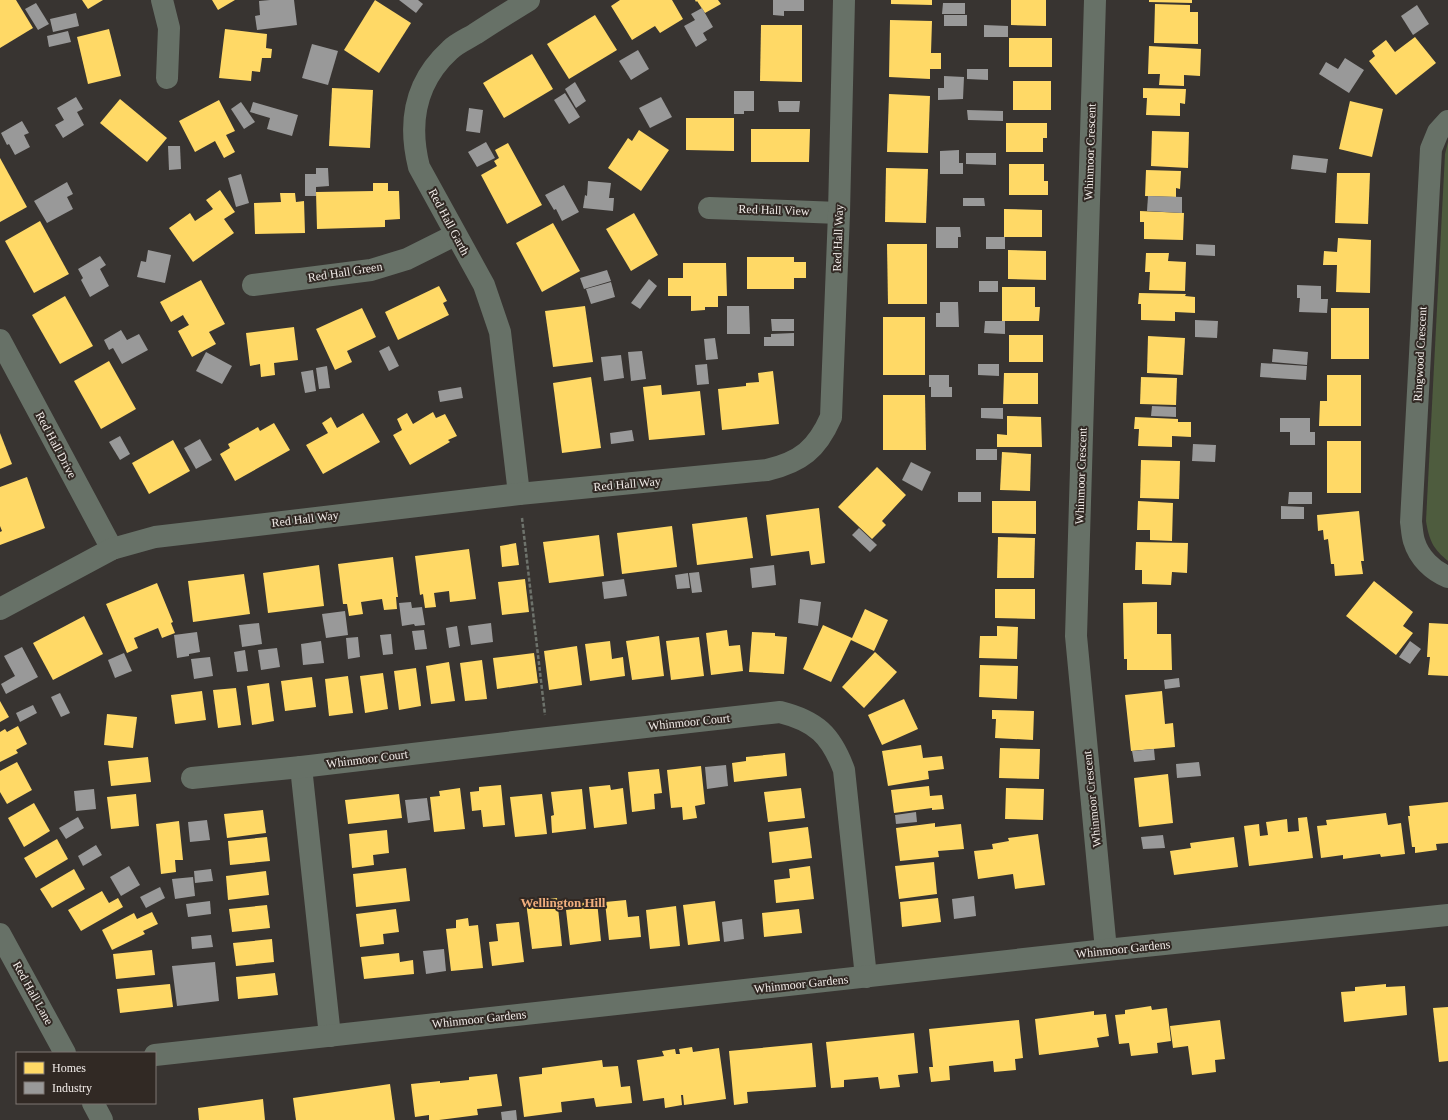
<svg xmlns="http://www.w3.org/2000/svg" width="1448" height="1120" font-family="'Times New Roman',serif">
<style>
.green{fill:#4e5c3e}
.homes{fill:#ffd966}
.industry{fill:#999}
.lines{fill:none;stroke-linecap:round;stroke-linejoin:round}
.path{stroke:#6e736c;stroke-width:2.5;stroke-dasharray:4 2;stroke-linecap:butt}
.minor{stroke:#677167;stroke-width:22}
.labels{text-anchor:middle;stroke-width:4;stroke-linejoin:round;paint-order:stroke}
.street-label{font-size:12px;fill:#f2ece9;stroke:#312924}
.neighbourhood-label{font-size:13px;font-weight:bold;fill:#f0ae7e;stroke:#312924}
</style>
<rect width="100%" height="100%" fill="#383431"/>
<!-- green -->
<path class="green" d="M1448,142V561C1433,549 1429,540 1426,521L1445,154Z"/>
<!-- homes -->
<g class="homes">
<polygon points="0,0 16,0 33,28 0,48"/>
<polygon points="82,0 103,0 88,9"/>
<polygon points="212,0 235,0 218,10"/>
<polygon points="375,0 411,23 379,73 344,50"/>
<polygon points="620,0 672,0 683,19 660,33 655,26 632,40 611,6"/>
<polygon points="695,0 718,0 721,4 705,13 697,1 696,2"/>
<polygon points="891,0 932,0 932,5 891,4"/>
<polygon points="1011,0 1046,0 1046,26 1011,25"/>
<polygon points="1149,0 1192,0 1192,3 1149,2"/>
<polygon points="1155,4 1190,5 1190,12 1198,12 1198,44 1154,43"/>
<polygon points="595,15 617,50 569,79 547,44"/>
<polygon points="890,20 932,21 931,53 941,53 941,69 930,69 930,79 889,77"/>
<polygon points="761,25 802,25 802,82 760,81"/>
<polygon points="109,29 121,76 88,84 77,37"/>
<polygon points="225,29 267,34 266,48 272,49 271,58 262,58 260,72 252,71 251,81 219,78"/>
<polygon points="1415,37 1436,63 1396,95 1369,61 1375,56 1372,51 1386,40 1395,52"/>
<rect x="1009" y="38" width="43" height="29"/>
<polygon points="1149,46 1201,49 1200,76 1184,75 1184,86 1159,85 1160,74 1148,74"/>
<polygon points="532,54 553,89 504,118 483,83"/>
<rect x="1013" y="81" width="38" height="29"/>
<polygon points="332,88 373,90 370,148 329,146"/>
<polygon points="1143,88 1186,89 1185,104 1180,103 1180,116 1146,115 1147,98 1143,98"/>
<polygon points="889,94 930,96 928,153 887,152"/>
<polygon points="120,99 167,138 147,162 100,123"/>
<polygon points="219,100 235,131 226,135 235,152 224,158 215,141 195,152 179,121"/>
<polygon points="1350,101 1383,109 1372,157 1339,149"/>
<polygon points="686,118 734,118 734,151 686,150"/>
<polygon points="1006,123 1047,123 1047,138 1043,138 1043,152 1006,152"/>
<polygon points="751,129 810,129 809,162 751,162"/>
<polygon points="639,130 669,150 641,191 608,168 628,138 632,141"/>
<polygon points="1152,131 1189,132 1188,168 1151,166"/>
<polygon points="508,143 542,205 507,224 481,175 497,166 494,161 499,158 495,150"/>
<polygon points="0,158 27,207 0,222"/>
<polygon points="1009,164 1044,164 1044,181 1048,181 1048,195 1009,195"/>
<polygon points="886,168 928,169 926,223 885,222"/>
<polygon points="1146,170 1181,171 1180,189 1176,188 1176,197 1145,196"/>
<polygon points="1337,173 1370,173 1368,224 1335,223"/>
<polygon points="373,183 388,183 388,191 399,191 400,219 385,220 385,227 317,229 316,192 373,191"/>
<polygon points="220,190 235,212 224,219 234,233 193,262 169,228 190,213 195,221 213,209 206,200"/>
<polygon points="280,193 295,193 296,202 304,201 305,233 255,234 254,203 281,202"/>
<polygon points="1004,209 1042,210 1042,237 1004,237"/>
<polygon points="1140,211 1184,213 1183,240 1144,239 1144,222 1140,222"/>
<polygon points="634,213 658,255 631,271 606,229"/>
<polygon points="40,221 69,274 34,293 5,241"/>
<polygon points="553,223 580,271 542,292 516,243"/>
<polygon points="1338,238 1371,240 1370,293 1336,292 1337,265 1323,265 1324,251 1337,252"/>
<polygon points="887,244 927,244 927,304 888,304"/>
<polygon points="1008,250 1046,251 1046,280 1008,279"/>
<polygon points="1146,253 1169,253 1168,261 1186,262 1185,291 1149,290 1150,272 1145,272"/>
<polygon points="747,257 794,257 794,262 806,262 806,278 794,278 794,289 747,289"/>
<polygon points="683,263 726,263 727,296 718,296 718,307 705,307 705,310 691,311 691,296 668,296 668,278 683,278"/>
<polygon points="201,280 225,324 209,332 216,344 192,357 178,331 189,325 184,317 183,315 171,322 160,302"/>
<polygon points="439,286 447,301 443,303 449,315 398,340 385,312"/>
<polygon points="1002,287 1035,287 1035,307 1040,307 1039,321 1002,321"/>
<polygon points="1139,293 1186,294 1185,296 1195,297 1195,313 1175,312 1175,321 1141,320 1141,304 1138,304"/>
<polygon points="65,296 93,346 60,364 32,315"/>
<polygon points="585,306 593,362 553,367 545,311"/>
<polygon points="362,308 376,337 347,351 352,362 335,370 316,329"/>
<rect x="1331" y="308" width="38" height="51"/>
<rect x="883" y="317" width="42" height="58"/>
<polygon points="294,327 298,360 274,363 275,375 261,377 260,364 250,366 246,333"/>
<rect x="1009" y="335" width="34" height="27"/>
<polygon points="1148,336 1185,338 1183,375 1147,373"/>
<polygon points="109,361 136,409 101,429 74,381"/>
<polygon points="773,371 779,424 722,430 718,389 746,386 746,383 759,382 758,373"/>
<polygon points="1004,373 1038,373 1038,404 1003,404"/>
<polygon points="1327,375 1361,375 1361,426 1319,426 1320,401 1327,401"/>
<polygon points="591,377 601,448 562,453 553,383"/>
<polygon points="1141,377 1177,378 1176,405 1140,404"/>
<polygon points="661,385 662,395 700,391 705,435 649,440 643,387"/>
<polygon points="883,395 925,395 926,450 883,450"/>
<polygon points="433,412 436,418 445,414 457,436 448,440 450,442 410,465 393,435 402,430 397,419 407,413 413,424"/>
<polygon points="363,413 380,442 323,474 306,445 328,433 322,423 331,417 337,428"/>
<polygon points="1007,416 1041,417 1042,447 997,447 997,434 1007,435"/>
<polygon points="1135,417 1178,419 1178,422 1191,422 1191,437 1172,436 1172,447 1138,446 1139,429 1134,429"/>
<polygon points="274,423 290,450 235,481 220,454 230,448 228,444 258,427 260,431"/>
<polygon points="0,433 12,464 0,469"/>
<polygon points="173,440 190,471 149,494 132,463"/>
<rect x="1327" y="441" width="34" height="52"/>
<polygon points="1002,452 1031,454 1030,491 1000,490"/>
<polygon points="1141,460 1180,461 1179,499 1140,498"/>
<polygon points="877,467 906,495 882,521 886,525 872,539 838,507"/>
<polygon points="27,477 45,528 0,545 0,532 2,531 0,526 0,487"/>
<polygon points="992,501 1036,501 1036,534 992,533"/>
<polygon points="1138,501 1173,503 1172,541 1150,540 1150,530 1137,530"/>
<polygon points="819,508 825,563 811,565 809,551 771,556 766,515"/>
<polygon points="1359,511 1364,561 1361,561 1363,574 1335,576 1334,564 1331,564 1328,539 1324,540 1323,530 1318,531 1317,515"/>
<polygon points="747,517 753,558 697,565 692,524"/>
<polygon points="672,526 677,567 622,574 617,533"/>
<polygon points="599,535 604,576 549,583 543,542"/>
<polygon points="998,537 1035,538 1034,578 997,578"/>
<polygon points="1136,542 1188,543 1187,573 1172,572 1171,585 1142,584 1142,570 1135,570"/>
<polygon points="516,543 519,565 502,567 500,546"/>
<polygon points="469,549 476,599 450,602 449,591 434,593 436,607 425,608 423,594 420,595 415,556"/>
<polygon points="393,557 398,597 396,597 397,609 384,610 382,599 361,602 363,614 349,616 347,604 343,604 338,564"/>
<polygon points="319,565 324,606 268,613 263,573"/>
<polygon points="244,574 250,614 193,622 188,581"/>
<polygon points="525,579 529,612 502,615 498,582"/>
<polygon points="1374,581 1413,612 1403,626 1413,633 1396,655 1346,616"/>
<polygon points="157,583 173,622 171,623 175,633 162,638 158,628 134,638 138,648 127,653 106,604"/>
<polygon points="995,589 1035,589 1035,619 995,618"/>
<polygon points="1157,602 1157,634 1171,634 1172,670 1127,670 1127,659 1124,659 1123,603"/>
<polygon points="865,609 888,620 874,651 851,640 831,682 803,669 823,625 852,638"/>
<polygon points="84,616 103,654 53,680 33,643"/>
<polygon points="1429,623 1448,624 1448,676 1428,675 1430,657 1427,657"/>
<polygon points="997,626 1018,627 1017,659 979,658 980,636 997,636"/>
<polygon points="727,630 729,646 740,645 743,671 711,675 706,633"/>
<polygon points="752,632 775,633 775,636 787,637 784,674 749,672"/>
<polygon points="659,636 664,676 632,680 626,641"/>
<polygon points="699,637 704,676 671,680 666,641"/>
<polygon points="610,641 612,659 623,657 625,676 590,681 585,644"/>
<polygon points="577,646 582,685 549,690 544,651"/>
<polygon points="875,652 897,672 864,708 842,687"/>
<polygon points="534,653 538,683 497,689 493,658"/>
<polygon points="482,660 487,699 465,701 460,663"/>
<polygon points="449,662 455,701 431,704 426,666"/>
<polygon points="980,665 1018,666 1017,699 979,697"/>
<polygon points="416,668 421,706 399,710 394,671"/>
<polygon points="383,673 388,709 365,713 360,676"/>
<polygon points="348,676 353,713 329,716 325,679"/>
<polygon points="312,677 316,707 285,711 281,681"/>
<polygon points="269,683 274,721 252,725 247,686"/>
<polygon points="236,688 241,725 218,728 213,690"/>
<polygon points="202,691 206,720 175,724 171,695"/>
<polygon points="1162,691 1165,724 1173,723 1175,747 1131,751 1125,695"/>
<polygon points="904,699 918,729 882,745 868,715"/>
<polygon points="0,701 9,717 0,722"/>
<polygon points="992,710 1034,711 1033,740 995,738 996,719 992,719"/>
<polygon points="107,714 137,717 133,748 104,745"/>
<polygon points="18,726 27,744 16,750 18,753 0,762 0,732 5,729 7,732"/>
<polygon points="921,745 923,758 942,756 944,769 928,771 929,779 888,786 882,751"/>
<polygon points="1000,748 1040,749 1039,779 999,778"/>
<polygon points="785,753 787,776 734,782 732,763 746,761 746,757"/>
<polygon points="148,757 151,782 111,786 108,761"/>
<polygon points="17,762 32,790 7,804 0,792 0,771"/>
<polygon points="701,766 705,804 695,806 697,818 683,820 682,807 671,808 667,770"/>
<polygon points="659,769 662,793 654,794 655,809 632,812 628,772"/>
<polygon points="1168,774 1173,823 1139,827 1134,778"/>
<polygon points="501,785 505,825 483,827 481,810 472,811 470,792 479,791 479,787"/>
<polygon points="610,785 611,790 623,788 627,824 594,828 589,787"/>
<polygon points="929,786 930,796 942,795 944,809 932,810 932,808 894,813 891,790"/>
<polygon points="460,788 465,829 434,832 430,797 440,796 439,791"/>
<polygon points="801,788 805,818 768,822 764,792"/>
<polygon points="1006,788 1044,789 1043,820 1005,819"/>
<polygon points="582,789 586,829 552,833 551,816 554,815 551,792"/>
<polygon points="136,794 139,826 111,829 107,797"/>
<polygon points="399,794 402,818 348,824 345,800"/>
<polygon points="542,794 547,834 515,837 510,797"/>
<polygon points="1448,802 1448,843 1436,844 1437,850 1415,853 1415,847 1412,847 1408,816 1410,816 1409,806"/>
<polygon points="34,803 50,831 24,847 8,818"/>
<polygon points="263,810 266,833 227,838 224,814"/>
<polygon points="1386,813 1388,825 1401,823 1405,854 1381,857 1380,854 1343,859 1343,855 1321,858 1317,826 1327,825 1326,820"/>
<polygon points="1307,817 1313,858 1249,866 1244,826 1259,824 1260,836 1268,835 1266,822 1287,819 1288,832 1299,831 1298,818"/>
<polygon points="179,821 183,860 175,860 176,872 161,874 156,824"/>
<polygon points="935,823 935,827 961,824 964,849 938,851 939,857 900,861 896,828"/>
<polygon points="808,827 812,858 772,863 769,832"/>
<polygon points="387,830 389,853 373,855 374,865 352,868 349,834"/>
<polygon points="1038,834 1045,885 1015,889 1013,874 978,879 974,851 993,849 992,844 1009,841 1008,838"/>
<polygon points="267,837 270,861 230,865 228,841"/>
<polygon points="1234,837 1238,867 1174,875 1170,851 1191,848 1190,843"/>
<polygon points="57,839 68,859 36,878 24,858"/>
<polygon points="934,862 937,894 899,899 895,866"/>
<polygon points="810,866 814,899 776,903 774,880 790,878 789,869"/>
<polygon points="406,868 410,901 356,907 353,874"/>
<polygon points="74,869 85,889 52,908 40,889"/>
<polygon points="266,871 269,895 228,900 226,876"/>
<polygon points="102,891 109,903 118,898 123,907 81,931 68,910"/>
<polygon points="557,898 562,946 532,949 526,902"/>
<polygon points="938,898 941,922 902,927 900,902"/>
<polygon points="626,900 628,917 639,916 641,937 609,940 605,902"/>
<polygon points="597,901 601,941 570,945 566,910 574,909 574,904"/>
<polygon points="715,901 720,941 688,945 683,905"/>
<polygon points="267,905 270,928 232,932 229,909"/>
<polygon points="676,906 680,946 650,949 646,910"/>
<polygon points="396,909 399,932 383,934 384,944 360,947 356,914"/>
<polygon points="799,909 802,933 764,937 762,913"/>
<polygon points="152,912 158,924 143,931 145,934 112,950 102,930 134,913 137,919"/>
<polygon points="468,918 469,926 478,925 483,968 451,971 446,929 456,928 456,920"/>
<polygon points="519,922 524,962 492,966 489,942 498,941 496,924"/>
<polygon points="272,939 274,962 236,966 233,943"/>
<polygon points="152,950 155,975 116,979 113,954"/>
<polygon points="399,953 400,962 413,960 414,974 364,979 361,957"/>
<polygon points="275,973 278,995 238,999 236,977"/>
<polygon points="170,984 173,1007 120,1013 117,989"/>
<polygon points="1386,984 1386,987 1405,986 1407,1015 1344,1022 1341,992 1355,991 1355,987"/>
<polygon points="1151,1006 1152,1010 1167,1008 1171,1041 1157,1043 1158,1053 1131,1056 1129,1043 1119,1044 1115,1015 1125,1014 1125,1010"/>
<polygon points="1448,1007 1448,1061 1439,1062 1433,1008"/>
<polygon points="1094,1011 1094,1015 1106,1014 1109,1036 1097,1038 1099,1047 1039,1055 1035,1019"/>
<polygon points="1019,1020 1023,1058 1015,1059 1016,1070 994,1072 993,1061 949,1066 950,1080 931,1082 929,1067 933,1067 929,1029"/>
<polygon points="1220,1020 1225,1059 1215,1060 1216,1072 1192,1075 1188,1046 1173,1048 1170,1026"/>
<polygon points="914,1033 918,1073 898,1075 900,1087 880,1089 878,1077 844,1080 844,1087 831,1088 826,1042"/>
<polygon points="812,1043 816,1087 747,1092 748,1103 734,1105 729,1051"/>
<polygon points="692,1047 693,1052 719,1048 726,1099 684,1105 683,1095 681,1095 682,1105 665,1108 664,1098 643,1101 637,1060 664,1056 662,1051 675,1049 676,1054 680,1054 679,1049"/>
<polygon points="602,1060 603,1067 618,1066 621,1087 630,1086 632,1103 596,1107 594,1098 561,1102 562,1112 524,1117 519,1077 542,1074 542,1068"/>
<polygon points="497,1074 502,1106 477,1109 478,1115 439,1120 429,1120 429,1115 415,1117 411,1084 440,1081 440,1083 469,1080 469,1077"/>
<polygon points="390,1084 395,1120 296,1120 293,1098"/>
<polygon points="263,1099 265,1120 199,1120 198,1108"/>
</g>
<!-- industry -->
<g class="industry">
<polygon points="270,0 294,0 297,25 257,30 255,16 260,15 259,1"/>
<polygon points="399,0 418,0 423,4 416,13"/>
<polygon points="773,0 804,0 804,11 784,11 784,16 773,15"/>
<polygon points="36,3 49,24 38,30 25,9"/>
<polygon points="943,3 965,3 965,14 942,14"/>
<polygon points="1417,5 1429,24 1413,35 1401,16"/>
<polygon points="702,8 713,27 703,33 707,40 696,47 684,26 695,20 691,14"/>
<polygon points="76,13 79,26 53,32 50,19"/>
<rect x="944" y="15" width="23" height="11"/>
<polygon points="984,25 1008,26 1008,37 984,37"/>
<polygon points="68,31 71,42 49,47 47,36"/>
<polygon points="312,44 338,51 328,85 302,78"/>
<polygon points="638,50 649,69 631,80 619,61"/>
<polygon points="1345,58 1364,70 1349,93 1319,74 1326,62 1338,69"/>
<polygon points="967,69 988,69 988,80 967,79"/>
<polygon points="944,76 964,77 963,99 938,100 938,88 944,88"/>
<polygon points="575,82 586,101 576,108 565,89"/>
<polygon points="734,91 754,91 754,111 744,111 744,114 734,114"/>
<polygon points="565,93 580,117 569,124 554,100"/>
<polygon points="76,97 83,109 77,112 84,125 63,138 55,125 64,120 57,108"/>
<polygon points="661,97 672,117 650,128 639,108"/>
<polygon points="778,101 800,101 799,112 779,112"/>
<polygon points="241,102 255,122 244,129 231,109"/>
<polygon points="253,102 298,115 292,136 267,129 270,118 250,112"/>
<polygon points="469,108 483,110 480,133 466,131"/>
<polygon points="967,110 1003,111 1003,121 968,120"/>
<polygon points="22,121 29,133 24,135 30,147 15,155 9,144 7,145 1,133"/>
<polygon points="486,142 495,158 477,167 468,152"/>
<polygon points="168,146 180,146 181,169 169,170"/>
<polygon points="959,150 959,163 963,163 963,174 940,174 940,151"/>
<polygon points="966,153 996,153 996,165 966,164"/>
<polygon points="1293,155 1328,159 1326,173 1291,169"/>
<polygon points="316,168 328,168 329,186 316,187 316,196 305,196 305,174 316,174"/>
<polygon points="241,174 249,203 236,207 228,178"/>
<polygon points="588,181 611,183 609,198 614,198 613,211 583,208 585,195 587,196"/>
<polygon points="67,182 73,194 67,197 73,209 47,223 34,201"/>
<polygon points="564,185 579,212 562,221 556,209 554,210 545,195"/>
<polygon points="1148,196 1182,197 1182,213 1147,211"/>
<polygon points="963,198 984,198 985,206 963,206"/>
<polygon points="936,227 960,227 961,237 958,237 958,248 936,248"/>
<rect x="986" y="237" width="19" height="12"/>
<polygon points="1196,244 1215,245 1215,256 1196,255"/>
<polygon points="148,250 171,255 165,283 137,277 141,261 146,262"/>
<polygon points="100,256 106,265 100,269 109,286 90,297 81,280 83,278 78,269"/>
<polygon points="607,270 611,281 584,289 580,278"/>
<polygon points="649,279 657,286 640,309 631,303"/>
<rect x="979" y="281" width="19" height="11"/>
<polygon points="611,282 615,297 591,304 586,289"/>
<polygon points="1297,285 1321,286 1321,299 1328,299 1327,313 1299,312 1300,298 1297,298"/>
<polygon points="940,302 958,302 959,327 936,327 936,313 940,313"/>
<polygon points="727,306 749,306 750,334 727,334"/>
<polygon points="771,319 794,319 794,331 772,331"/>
<polygon points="1195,320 1218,321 1217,338 1195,337"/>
<polygon points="985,321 1005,321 1005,334 984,333"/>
<polygon points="121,330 127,340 139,334 148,350 122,364 113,348 109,350 104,340"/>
<polygon points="794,333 794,346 764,346 764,337 771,337 771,334"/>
<polygon points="715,338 718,359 706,360 704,339"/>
<polygon points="389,346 399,366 389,371 379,351"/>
<polygon points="1273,349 1308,352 1307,365 1272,362"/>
<polygon points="642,351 646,379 631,381 628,352"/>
<polygon points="206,352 232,366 222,384 196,371"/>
<polygon points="621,355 624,378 604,381 601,357"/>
<polygon points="1261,363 1307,366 1306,380 1260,377"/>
<polygon points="707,364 709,384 697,385 695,365"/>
<polygon points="978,364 999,364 999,376 978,375"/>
<polygon points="327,366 330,388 319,389 316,368"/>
<polygon points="313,370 316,391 305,393 301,372"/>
<polygon points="929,375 949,375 949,387 952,387 952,397 931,397 931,387 929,387"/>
<polygon points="461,387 463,398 440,402 438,391"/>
<polygon points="1152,406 1176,407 1176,417 1151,416"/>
<polygon points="981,408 1003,408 1003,419 981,418"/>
<polygon points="1280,418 1310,418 1310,432 1315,432 1315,445 1290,445 1290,432 1280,432"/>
<polygon points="632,430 634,441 611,444 610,433"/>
<polygon points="120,436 130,454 120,460 109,442"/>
<polygon points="200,439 212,460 196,469 184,448"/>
<polygon points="1193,444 1216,445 1215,462 1192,461"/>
<rect x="976" y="449" width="21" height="11"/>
<polygon points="911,462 931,472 922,491 902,480"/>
<rect x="958" y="492" width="23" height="10"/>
<polygon points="1289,492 1312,492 1312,504 1288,504"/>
<polygon points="1281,506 1304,507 1304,519 1281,519"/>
<polygon points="859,528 877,545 870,552 852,535"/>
<polygon points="774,565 776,585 752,588 750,568"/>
<polygon points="699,572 702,592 692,593 689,573"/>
<polygon points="688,573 690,588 677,589 675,575"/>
<polygon points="624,579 627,596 604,599 602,582"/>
<polygon points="800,599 821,602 818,626 798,623"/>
<polygon points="411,602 412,608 422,607 425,625 415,626 414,624 402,626 399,603"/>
<polygon points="345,611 348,635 326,638 322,614"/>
<polygon points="259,623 262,644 242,647 239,625"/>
<polygon points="491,623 493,642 471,645 468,626"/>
<polygon points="457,626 460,646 449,648 446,628"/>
<polygon points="424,630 427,649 415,650 412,631"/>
<polygon points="197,632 200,652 189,654 189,656 177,658 174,635"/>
<polygon points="391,634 393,654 383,655 380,635"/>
<polygon points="358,637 360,657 348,659 346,638"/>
<polygon points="321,641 324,663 303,665 301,644"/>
<polygon points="1410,641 1421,649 1410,664 1399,657"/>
<polygon points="22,647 38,677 6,694 1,684 15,676 4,656"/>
<polygon points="277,648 280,667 261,670 258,650"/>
<polygon points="245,650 248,671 237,672 234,652"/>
<polygon points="124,653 132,671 115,678 108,660"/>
<polygon points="210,657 213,676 194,679 191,659"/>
<polygon points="1179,678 1180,687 1165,689 1164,680"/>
<polygon points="60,693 70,713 61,717 51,697"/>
<polygon points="33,705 37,713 20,722 16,713"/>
<polygon points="1154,749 1155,760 1134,762 1132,751"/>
<polygon points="1199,762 1201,776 1177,778 1176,764"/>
<polygon points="726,765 728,786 707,789 705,767"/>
<polygon points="94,789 96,809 76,811 74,791"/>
<polygon points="427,798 430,820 408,823 405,800"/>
<polygon points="916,812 917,822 896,824 895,815"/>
<polygon points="78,817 84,828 66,839 59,828"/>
<polygon points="207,820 210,840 190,842 188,822"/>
<polygon points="1163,835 1165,848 1143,849 1141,837"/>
<polygon points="96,845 102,855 83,866 78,856"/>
<polygon points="129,866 140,885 121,896 110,877"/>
<polygon points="211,869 213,881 195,883 194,871"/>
<polygon points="193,877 195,896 175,899 172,879"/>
<polygon points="160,887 165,898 146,908 140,897"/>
<polygon points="974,896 976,916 954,919 952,899"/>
<polygon points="210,901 211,914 188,917 186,904"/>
<polygon points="742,919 744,939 724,942 722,922"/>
<polygon points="211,935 213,947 192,949 191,937"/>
<polygon points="444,949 446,971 426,974 423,951"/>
<polygon points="215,962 219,1001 177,1006 172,966"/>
<polygon points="516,1110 517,1120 502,1120 501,1112"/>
</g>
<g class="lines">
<!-- path -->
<polyline class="path" points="522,518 545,715"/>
<!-- minor -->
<g class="minor">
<polyline points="162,0 169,28 167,78"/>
<polyline points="1095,0 1076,636 1106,950"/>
<path d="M1448,121L1438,132L1431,149L1411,522C1412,528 1412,535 1414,541C1419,558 1433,571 1448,577"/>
<polyline points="709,208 839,213"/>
<polyline points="253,285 371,270 407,259 455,235"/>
<polyline points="0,340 112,549"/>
<path d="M519,494L500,332L484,285L419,167C408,123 415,82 450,50C457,43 467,39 475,34C493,22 511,11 529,0"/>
<path d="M0,609L112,549L155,537L519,494L767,470C801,462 817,449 831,417L839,213L844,0"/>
<polyline points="301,767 330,1036"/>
<path d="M192,778L301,767L548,738L780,712C816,721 831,735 844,770L866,977"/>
<polyline points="0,934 65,1053"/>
<polyline points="155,1055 1106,950 1448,915"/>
<polyline points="93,1103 102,1120"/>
</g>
</g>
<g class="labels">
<!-- street labels -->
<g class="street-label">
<text transform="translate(1090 152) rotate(-88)" y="4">Whinmoor Crescent</text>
<text transform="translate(774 210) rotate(2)" y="4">Red Hall View</text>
<text transform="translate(449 222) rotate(62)" y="4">Red Hall Garth</text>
<text transform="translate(838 238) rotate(-88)" y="4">Red Hall Way</text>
<text transform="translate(345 272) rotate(-9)" y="4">Red Hall Green</text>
<text transform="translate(1420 354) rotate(-87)" y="4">Ringwood Crescent</text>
<text transform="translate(56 445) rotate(62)" y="4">Red Hall Drive</text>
<text transform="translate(1081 476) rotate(-88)" y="4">Whinmoor Crescent</text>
<text transform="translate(627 484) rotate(-5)" y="4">Red Hall Way</text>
<text transform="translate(305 519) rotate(-7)" y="4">Red Hall Way</text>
<text transform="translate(689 722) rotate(-6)" y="4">Whinmoor Court</text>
<text transform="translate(367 759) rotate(-7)" y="4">Whinmoor Court</text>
<text transform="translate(1092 799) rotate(-96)" y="4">Whinmoor Crescent</text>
<text transform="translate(1123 949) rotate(-6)" y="4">Whinmoor Gardens</text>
<text transform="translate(801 984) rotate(-6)" y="4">Whinmoor Gardens</text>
<text transform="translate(33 993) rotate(61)" y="4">Red Hall Lane</text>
<text transform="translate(479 1019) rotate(-6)" y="4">Whinmoor Gardens</text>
</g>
<!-- neighbourhood labels -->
<g class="neighbourhood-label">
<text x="563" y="907">Wellington Hill</text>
</g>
</g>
<!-- legend -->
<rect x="16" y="1052" width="140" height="52" fill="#312924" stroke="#7e7773"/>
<rect x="24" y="1062" width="20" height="12" fill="#ffd966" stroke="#7e7773"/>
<text x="52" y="1072" font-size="12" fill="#f2ece9">Homes</text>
<rect x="24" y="1082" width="20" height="12" fill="#999999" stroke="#7e7773"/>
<text x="52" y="1092" font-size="12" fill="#f2ece9">Industry</text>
</svg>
